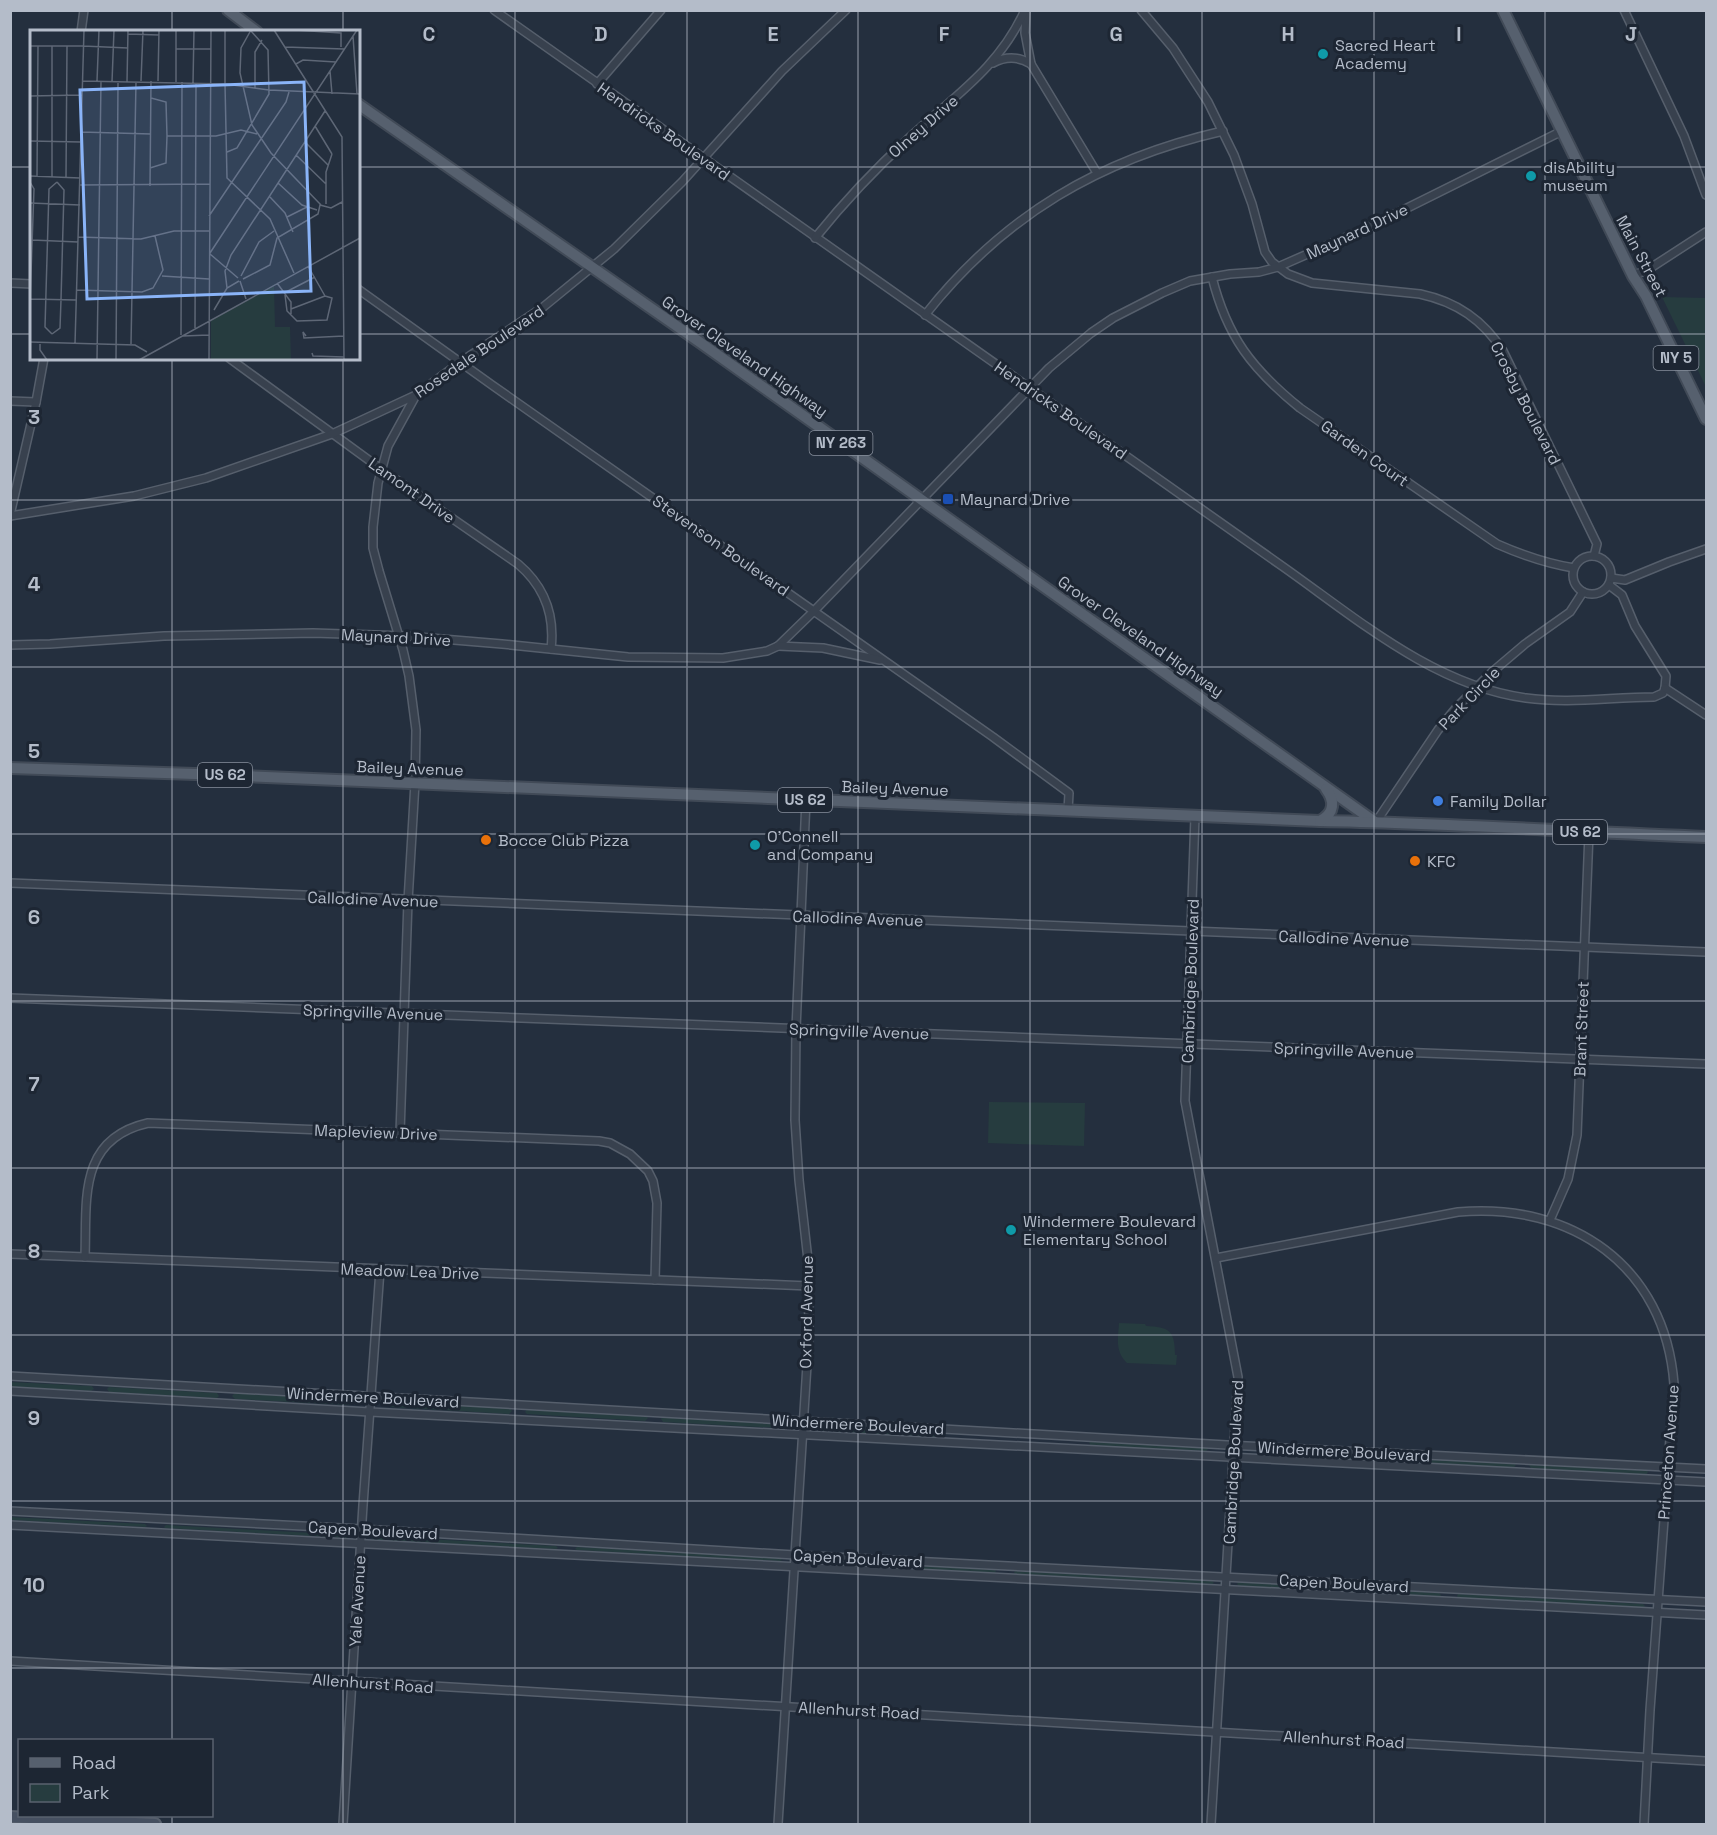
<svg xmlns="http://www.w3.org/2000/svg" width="1717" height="1835" font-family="'Space Grotesk',sans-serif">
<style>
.green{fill:#263c3f}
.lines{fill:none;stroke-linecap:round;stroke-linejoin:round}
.minor-casing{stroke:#565f6c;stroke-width:10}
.secondary-casing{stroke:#565f6c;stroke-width:14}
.primary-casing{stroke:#414a57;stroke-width:14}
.minor{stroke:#38414e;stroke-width:7}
.secondary{stroke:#465061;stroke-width:10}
.primary{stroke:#56606e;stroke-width:10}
.grid{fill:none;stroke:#b4bcc9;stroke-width:1.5;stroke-opacity:0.55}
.culture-dot{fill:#0f9aa8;stroke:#1d2633;stroke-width:2}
.transit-dot{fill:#1a4fb4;stroke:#1d2633;stroke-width:2}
.shop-dot{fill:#3f7fe0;stroke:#1d2633;stroke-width:2}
.food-dot{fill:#e8710a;stroke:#1d2633;stroke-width:2}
.labels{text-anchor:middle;stroke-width:6;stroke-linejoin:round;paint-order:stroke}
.shield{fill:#1d2633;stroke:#878f9c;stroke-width:1.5}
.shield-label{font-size:15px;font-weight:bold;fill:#b4bcc9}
.poi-label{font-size:16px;fill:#b4bcc9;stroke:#1d2633;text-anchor:start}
.street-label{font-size:16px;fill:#b4bcc9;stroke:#1d2633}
.inset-road{fill:none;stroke:#5e6776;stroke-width:1.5}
.view{fill:#8ab4f8;fill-opacity:0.15;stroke:#8ab4f8;stroke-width:3}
.inset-edge{fill:none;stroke:#b4bcc9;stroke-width:3}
.grid-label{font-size:20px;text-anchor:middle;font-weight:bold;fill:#b4bcc9;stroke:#1d2633;stroke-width:6;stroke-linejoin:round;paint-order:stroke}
</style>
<rect width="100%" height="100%" fill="#242f3e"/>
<!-- green -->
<g class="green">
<polygon points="1662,297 1706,298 1706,387"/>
<polygon points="989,1102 1085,1103 1084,1146 988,1143"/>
<path d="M1119,1323L1145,1324L1146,1326C1169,1327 1175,1330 1175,1355H1177L1176,1365L1127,1363C1115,1351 1118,1339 1119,1323Z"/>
<polygon points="10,1382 92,1386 94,1389 91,1391 11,1387"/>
<polygon points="109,1387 217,1393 219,1396 217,1398 109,1392 107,1389"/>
<polygon points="235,1393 349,1400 351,1402 349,1405 235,1399 232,1396"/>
<polygon points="391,1402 510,1408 512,1411 509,1414 391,1407 389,1405"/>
<polygon points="527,1409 646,1416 648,1418 645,1421 527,1414 525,1412"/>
<polygon points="663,1416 781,1423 783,1426 781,1428 663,1422 661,1419"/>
<polygon points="823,1425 940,1431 942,1434 939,1437 823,1431 821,1428"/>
<polygon points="1089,1440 1207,1447 1208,1449 1206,1451 1090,1445"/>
<polygon points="1263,1450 1381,1455 1382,1458 1380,1460 1265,1454"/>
<polygon points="1398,1456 1513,1462 1516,1465 1513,1468 1397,1461 1395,1459"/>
<polygon points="1531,1463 1646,1469 1648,1472 1646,1475 1531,1468 1529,1465"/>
<polygon points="10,1517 145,1524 147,1526 145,1527 11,1520"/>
<polygon points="166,1525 349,1535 348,1538 165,1528 164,1527"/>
<polygon points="373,1536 556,1546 558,1548 556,1549 373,1540 372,1538"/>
<polygon points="577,1547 780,1558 782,1560 780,1561 577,1550 575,1549"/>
<polygon points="807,1560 995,1570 996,1571 995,1573 807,1563 806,1561"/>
<polygon points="1016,1571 1212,1581 1214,1583 1212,1584 1015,1574 1014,1572"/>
<polygon points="1239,1582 1439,1593 1441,1595 1440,1597 1239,1586 1237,1584"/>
<polygon points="1458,1594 1643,1604 1645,1606 1643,1608 1458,1598 1457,1596"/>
</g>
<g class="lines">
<!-- minor casing -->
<g class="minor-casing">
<g id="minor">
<path d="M494,10L1282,566C1356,618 1434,686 1526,698C1569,704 1611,697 1654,697L1663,693L1665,688"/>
<path d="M1141,10L1173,48L1208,102L1234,155L1252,204L1265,252L1272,262L1288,274L1312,283L1420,294C1457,302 1483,320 1503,351L1597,544L1594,556"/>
<polyline points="1624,10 1684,136 1706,195"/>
<polyline points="1026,12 1025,33 1031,64 1097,173"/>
<polyline points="81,32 84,10"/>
<path d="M993,63C1006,56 1018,56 1031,64"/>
<polyline points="597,84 661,10"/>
<path d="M815,238C844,202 875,169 909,138C953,97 999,68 1025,10"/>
<polyline points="1633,276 1652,267 1706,232"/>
<path d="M1212,277C1227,337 1252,369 1300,408L1497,544C1522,555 1548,564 1574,568"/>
<polyline points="10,283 32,284"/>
<polyline points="358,289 492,385 993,737 1069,793 1068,811"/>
<path d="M925,315C1004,215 1100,159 1223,131"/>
<path d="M229,358L381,469L518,564C544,586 555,615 551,649"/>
<polyline points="10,401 36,402"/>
<polyline points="10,515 36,402 44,358"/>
<polyline points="10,516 134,496 206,478 332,434 416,395 462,361 542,308 614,249 682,182 782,71 846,10"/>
<circle cx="1592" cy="575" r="19"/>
<polyline points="1611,578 1625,580 1669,562 1706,549"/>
<polyline points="1609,585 1622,595 1635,626 1666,676 1665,688"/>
<polyline points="10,645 50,644 164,636 313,633 406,636 502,644 628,657 723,658 767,651 778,646 814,611 1049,368 1091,333 1113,318 1162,293 1190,281 1230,274 1259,272 1278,267 1369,227 1562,131"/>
<polyline points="778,646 823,648 880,660"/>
<polyline points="1665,688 1706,715"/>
<polyline points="1195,816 1185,1101 1238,1377 1211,1824"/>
<polyline points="1376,822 1438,730 1456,708 1492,672 1525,644 1570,612 1583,592"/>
<polyline points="10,883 1706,952"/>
<polyline points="10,998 1706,1064"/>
<polyline points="400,1133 408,901 415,783 416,730 409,676 403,650 379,571 373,548 373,527 378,483 388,446 416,395"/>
<polyline points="1550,1220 1568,1179 1577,1135 1589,833"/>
<polyline points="10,1254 809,1286"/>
<path d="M85,1257C87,1201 77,1139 148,1123L599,1141L610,1143L630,1154L648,1171L653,1181L657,1203L655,1280"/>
<path d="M1216,1258L1458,1212C1572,1202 1665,1266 1674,1384L1650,1710L1644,1824"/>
<polyline points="10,1376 1227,1445 1706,1469"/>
<polyline points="10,1391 370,1412 1706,1482"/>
<polyline points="10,1511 361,1529 795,1555 1706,1602"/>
<polyline points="10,1525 1706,1615"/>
<polyline points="10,1661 1706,1761"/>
<polyline points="343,1824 363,1505 380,1270"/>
<polyline points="778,1824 809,1333 808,1260 799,1180 795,1120 796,1029 806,800"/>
</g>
</g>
<!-- secondary casing -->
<g class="secondary-casing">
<polyline id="secondary" points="10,1817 155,1824"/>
</g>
<!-- primary casing -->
<g class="primary-casing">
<g id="primary">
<polyline points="228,10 257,32"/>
<polyline points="1503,10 1633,276 1646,296 1706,419"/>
<polyline points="358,104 701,343 1375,822"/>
<path d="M10,768L195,774L1320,821C1449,823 1578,832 1706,837"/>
<path d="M1320,821C1335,813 1335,801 1326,789"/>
</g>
</g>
<!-- minor -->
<use href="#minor" class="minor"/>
<!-- secondary -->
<use href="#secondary" class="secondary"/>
<!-- primary -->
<use href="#primary" class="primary"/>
</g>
<!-- grid -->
<path class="grid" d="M172,10V32M343,10V32M515,10V1824M687,10V1824M858,10V1824M1030,10V1824M1202,10V1824M1374,10V1824M1545,10V1824M10,167H32M358,167H1706M10,334H32M358,334H1706M172,358V1740M343,358V1824M10,500H1706M10,667H1706M10,834H1706M10,1001H1706M10,1168H1706M10,1335H1706M10,1501H1706M10,1668H1706M172,1816V1824"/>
<!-- markers -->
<g class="culture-dot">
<circle cx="1323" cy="54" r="6"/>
<circle cx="1531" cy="176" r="6"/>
<circle cx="755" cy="845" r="6"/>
<circle cx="1011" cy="1230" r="6"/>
</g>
<rect class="transit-dot" x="942" y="493" width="12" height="12" rx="3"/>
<circle class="shop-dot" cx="1438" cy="801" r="6"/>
<g class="food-dot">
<circle cx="486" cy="840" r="6"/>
<circle cx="1415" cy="861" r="6"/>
</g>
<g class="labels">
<!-- shield labels -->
<g class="shield">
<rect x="1653.5" y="346" width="45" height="24" rx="4.5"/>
<rect x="809.5" y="431" width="63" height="24" rx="4.5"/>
<rect x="198" y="763" width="54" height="24" rx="4.5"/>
<rect x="778" y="788" width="54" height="24" rx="4.5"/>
<rect x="1553" y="820" width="54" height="24" rx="4.5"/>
</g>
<g class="shield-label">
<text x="1676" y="363">NY 5</text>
<text x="841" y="448">NY 263</text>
<text x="225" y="780">US 62</text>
<text x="805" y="805">US 62</text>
<text x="1580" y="837">US 62</text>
</g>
<!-- poi labels -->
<g class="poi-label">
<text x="1335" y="51">Sacred Heart<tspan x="1335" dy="18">Academy</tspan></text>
<text x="1543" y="173">disAbility<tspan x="1543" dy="18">museum</tspan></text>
<text x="960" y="505">Maynard Drive</text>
<text x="1450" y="807">Family Dollar</text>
<text x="767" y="842">O’Connell<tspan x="767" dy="18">and Company</tspan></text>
<text x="498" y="846">Bocce Club Pizza</text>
<text x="1427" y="867">KFC</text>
<text x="1023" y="1227">Windermere Boulevard<tspan x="1023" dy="18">Elementary School</tspan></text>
</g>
<!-- street labels -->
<g class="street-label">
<text transform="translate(923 126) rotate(-41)" y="6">Olney Drive</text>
<text transform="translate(664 131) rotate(35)" y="6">Hendricks Boulevard</text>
<text transform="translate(1357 231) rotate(-25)" y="6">Maynard Drive</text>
<text transform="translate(1642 256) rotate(62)" y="6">Main Street</text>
<text transform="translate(479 351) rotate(-34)" y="6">Rosedale Boulevard</text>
<text transform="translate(745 356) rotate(35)" y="6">Grover Cleveland Highway</text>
<text transform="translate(1526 403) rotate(63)" y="6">Crosby Boulevard</text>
<text transform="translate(1061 410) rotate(35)" y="6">Hendricks Boulevard</text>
<text transform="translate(1365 453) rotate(35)" y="6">Garden Court</text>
<text transform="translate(412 490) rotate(35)" y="6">Lamont Drive</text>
<text transform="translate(721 545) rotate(35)" y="6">Stevenson Boulevard</text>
<text transform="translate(1141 636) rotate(35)" y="6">Grover Cleveland Highway</text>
<text transform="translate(396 637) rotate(3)" y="6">Maynard Drive</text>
<text transform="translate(1469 698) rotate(-46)" y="6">Park Circle</text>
<text transform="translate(410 768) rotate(2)" y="6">Bailey Avenue</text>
<text transform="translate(895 788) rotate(2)" y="6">Bailey Avenue</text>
<text transform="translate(373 899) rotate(2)" y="6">Callodine Avenue</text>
<text transform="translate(858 918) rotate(2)" y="6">Callodine Avenue</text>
<text transform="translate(1344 938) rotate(2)" y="6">Callodine Avenue</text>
<text transform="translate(1190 981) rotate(-88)" y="6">Cambridge Boulevard</text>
<text transform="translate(373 1012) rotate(2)" y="6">Springville Avenue</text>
<text transform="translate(1581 1029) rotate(-88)" y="6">Brant Street</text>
<text transform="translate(859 1031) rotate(2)" y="6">Springville Avenue</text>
<text transform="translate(1344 1050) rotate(2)" y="6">Springville Avenue</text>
<text transform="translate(376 1132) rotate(2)" y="6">Mapleview Drive</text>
<text transform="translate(410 1271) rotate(2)" y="6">Meadow Lea Drive</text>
<text transform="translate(806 1312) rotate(-89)" y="6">Oxford Avenue</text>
<text transform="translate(373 1397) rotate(3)" y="6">Windermere Boulevard</text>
<text transform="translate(858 1424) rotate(3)" y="6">Windermere Boulevard</text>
<text transform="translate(1344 1451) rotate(3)" y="6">Windermere Boulevard</text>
<text transform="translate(1668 1452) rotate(-86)" y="6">Princeton Avenue</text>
<text transform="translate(1233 1462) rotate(-87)" y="6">Cambridge Boulevard</text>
<text transform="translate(373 1530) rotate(3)" y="6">Capen Boulevard</text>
<text transform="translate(858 1558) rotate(3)" y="6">Capen Boulevard</text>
<text transform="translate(1344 1583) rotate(3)" y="6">Capen Boulevard</text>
<text transform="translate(357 1601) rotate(-87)" y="6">Yale Avenue</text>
<text transform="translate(373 1683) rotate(4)" y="6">Allenhurst Road</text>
<text transform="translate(859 1710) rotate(3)" y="6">Allenhurst Road</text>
<text transform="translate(1344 1739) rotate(3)" y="6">Allenhurst Road</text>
</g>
</g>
<!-- overview -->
<g transform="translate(30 30)">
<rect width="330" height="330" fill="#242f3e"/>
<path d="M244,256L245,297H260L261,330H181V291Z" fill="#263c3f"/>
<path class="inset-road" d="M221,0L211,18L210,43L222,95L241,123L291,175M244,0L312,107L314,330M265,0L311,3V17M98,4L129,5M323,6L327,64M0,16H53M53,16L98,18M255,17L314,19M146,19H181M266,34L273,30L306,32M300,41L302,64M52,51L195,54L239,60L330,64M67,51L69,0M111,51L113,0M128,51L129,0M82,52L84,0M97,52L98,0M146,52V0M163,53L164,0M195,54L197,148L240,189L264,243M195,54V0M225,58V22L232,10M0,66L52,65M285,96L302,124M51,102L121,104M137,106H186L211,100L227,104M0,111L51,112M275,112L298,135M197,122L207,118L239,64L238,20L221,1M266,125L296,154M120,138L136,133L137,106L136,72L121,68M0,146L50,148M7,146L8,16M22,147V16M36,147L37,16M0,152L4,159L0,272M248,153L272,175L287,180M50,155L180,154M120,156L121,51M240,167L255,183L263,202M0,173L50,175M296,174V142L302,124M179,186L256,72L259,62M257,187L277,177M48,207L111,209L144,201H179M2,210L48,212M180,223L327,0M180,224L208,248M278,236L295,266M132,246L179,249M211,246L229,212L244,201M213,249L240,235L247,208L288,184L290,175L301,178L312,172M210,251L216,269M247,253L261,272V284M197,258L195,241L201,225L295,81M47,260L112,262L123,258L133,240L125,206M254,263L285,247M255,265L257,281L267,291L297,290L302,268L295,266M0,269L46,270M261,279L295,266M184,280L197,258L209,251M165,298L166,53M22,304L30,298L31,270L34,160L27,152M22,304L15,297L19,159L27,152M151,305L152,52M153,306L179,305M276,306L273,302L274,308L314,306M0,312L105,315L117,322M10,312V320L17,330M45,314L54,0M101,314L106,52M282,323L283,326L314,327M67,330L71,51M86,330L88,53M109,330L330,208M179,330L181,0"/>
<path class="view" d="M274,52L281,261L57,269L50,60Z"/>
<rect width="330" height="330" class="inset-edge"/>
</g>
<g class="grid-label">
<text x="429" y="41">C</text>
<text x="601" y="41">D</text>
<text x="773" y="41">E</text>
<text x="944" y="41">F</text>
<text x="1116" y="41">G</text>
<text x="1288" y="41">H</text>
<text x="1459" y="41">I</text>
<text x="1631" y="41">J</text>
<text x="34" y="424">3</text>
<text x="34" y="591">4</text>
<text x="34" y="758">5</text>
<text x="34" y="924">6</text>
<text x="34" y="1091">7</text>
<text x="34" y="1258">8</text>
<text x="34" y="1425">9</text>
<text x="34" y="1592">10</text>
</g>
<!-- border -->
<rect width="1717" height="1835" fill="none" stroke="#b4bcc9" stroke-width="24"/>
<!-- legend -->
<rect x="18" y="1739" width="195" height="78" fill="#1d2633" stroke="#59626f" stroke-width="1.5"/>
<rect x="30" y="1758" width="30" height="9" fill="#56606e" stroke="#59626f" stroke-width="1.5"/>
<text x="72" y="1769" font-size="18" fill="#b4bcc9">Road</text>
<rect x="30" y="1784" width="30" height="18" fill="#263c3f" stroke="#59626f" stroke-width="1.5"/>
<text x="72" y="1799" font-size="18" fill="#b4bcc9">Park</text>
</svg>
